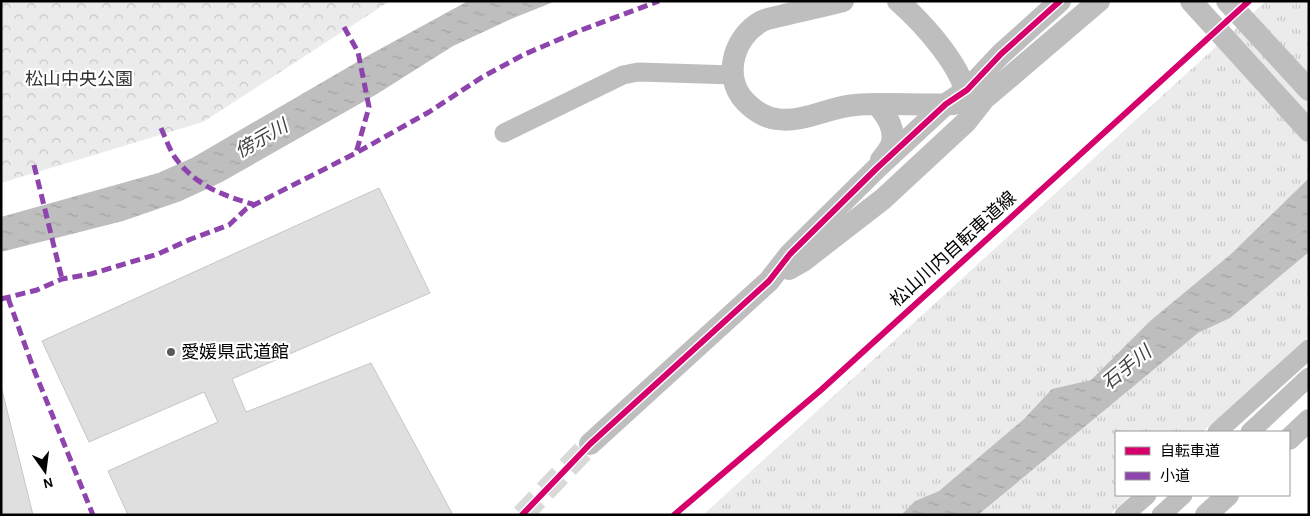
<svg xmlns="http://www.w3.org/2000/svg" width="1310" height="516" font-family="'Alegreya Sans','Noto Sans JP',sans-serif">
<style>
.grass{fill:url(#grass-tufts)}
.forest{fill:url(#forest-crowns)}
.water{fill:url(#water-ripples)}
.building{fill:#dfdfdf;stroke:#c6c6c6}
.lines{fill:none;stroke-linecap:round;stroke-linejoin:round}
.tertiary-tunnel{stroke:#d9d9d9;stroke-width:22;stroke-dasharray:22 11;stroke-linecap:butt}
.minor{stroke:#bebebe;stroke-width:19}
.tertiary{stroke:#bebebe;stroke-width:22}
.quiet{stroke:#8e44ad;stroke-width:5;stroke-dasharray:10 5;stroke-linecap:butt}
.cycleway-casing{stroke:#fff;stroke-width:9}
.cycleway{stroke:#d6006c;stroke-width:6}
.poi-dot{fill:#595959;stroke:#fff;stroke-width:2}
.labels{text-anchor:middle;stroke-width:4.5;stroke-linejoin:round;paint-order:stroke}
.park-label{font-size:18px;fill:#323232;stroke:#fff}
.street-label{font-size:18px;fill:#000;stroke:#fff}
.poi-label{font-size:18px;fill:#000;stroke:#fff;text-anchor:start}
.water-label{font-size:19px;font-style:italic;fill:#434343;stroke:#fff}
</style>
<defs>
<pattern id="grass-tufts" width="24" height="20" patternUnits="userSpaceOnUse" patternTransform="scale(1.25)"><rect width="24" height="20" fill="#ebebeb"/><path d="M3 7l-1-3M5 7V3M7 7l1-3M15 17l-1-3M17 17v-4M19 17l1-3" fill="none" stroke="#c8c8c8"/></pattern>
<pattern id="forest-crowns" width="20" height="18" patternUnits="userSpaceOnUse" patternTransform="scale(1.25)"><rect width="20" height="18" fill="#ebebeb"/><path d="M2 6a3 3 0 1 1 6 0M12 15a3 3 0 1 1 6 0" fill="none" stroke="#c8c8c8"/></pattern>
<pattern id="water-ripples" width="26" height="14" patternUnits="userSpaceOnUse" patternTransform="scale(1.25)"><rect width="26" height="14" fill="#bebebe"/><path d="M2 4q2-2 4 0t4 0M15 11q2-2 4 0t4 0" fill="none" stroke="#a2a2a2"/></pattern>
</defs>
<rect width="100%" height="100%" fill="#fff"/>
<!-- grass -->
<g class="grass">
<polygon points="1266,1 1309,1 1309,178 1231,254 1150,321 1091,380 1052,390 1024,419 939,491 915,501 901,515 703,515"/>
<polygon points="1309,252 1309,335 1301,346 1202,432 1116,432 1116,495 1131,495 1109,515 978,515 1198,333 1230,318"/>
</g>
<!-- forest -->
<polygon class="forest" points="1,1 390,1 203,122 1,183"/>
<!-- water -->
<g class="water">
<polygon points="468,1 556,1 511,19 453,46 377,94 222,182 181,201 123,221 1,252 1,217 158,173 192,158 369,55"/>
<polygon points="1309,178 1309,252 1230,318 1198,333 978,515 901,515 915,501 939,491 1024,419 1052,389 1091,380 1150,321 1231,254"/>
</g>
<!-- building -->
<g class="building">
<polygon points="379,188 430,293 232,379 246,412 371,363 453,515 128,515 108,471 218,422 204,392 89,442 42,341"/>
<polygon points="1,386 33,515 1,515"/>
</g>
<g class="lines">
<!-- tertiary-tunnel -->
<polyline class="tertiary-tunnel" points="522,515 590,444"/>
<!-- minor -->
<g class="minor">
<polyline points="504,133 623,75 638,72 734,75"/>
<polyline points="1217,432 1309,349"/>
<polyline points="1250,432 1309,377"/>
<polyline points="1124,515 1147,495"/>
<polyline points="1161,515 1183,495"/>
</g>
<!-- tertiary -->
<g class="tertiary">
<path d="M843,1C824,6 804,10 784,15C777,17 769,18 762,21C731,38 721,82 750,106C758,113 766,118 777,119C803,123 829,107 855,105C888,102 921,106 954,104"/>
<path d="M898,1C924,24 965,69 968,103"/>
<polyline points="1191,1 1309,131"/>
<polyline points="1227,1 1309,90"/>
<path d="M876,104C886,114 895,128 892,143C890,149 885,155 881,160"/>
<polyline points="789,269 803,261 883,199 966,122 984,99 1099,1"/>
<polyline points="1289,439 1309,420"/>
<polyline points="590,444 769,281 790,254 877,168 946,104 967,90 1001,54 1060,1"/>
<polyline points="1206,515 1228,495"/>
</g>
<!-- quiet -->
<g class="quiet">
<polyline points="344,27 358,52 369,107 356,153"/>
<path d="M161,128C165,137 169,148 174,156C195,186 222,195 255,205"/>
<polyline points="34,165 62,279"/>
<polyline points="8,298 34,370 93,515"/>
<polyline points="1,299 37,290 62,279 91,274 158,254 191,239 229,225 246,209 356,153 429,112 484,76 525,54 579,31 659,1"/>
</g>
<!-- cycleway casing -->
<g class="cycleway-casing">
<g id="cycleway">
<polyline points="522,515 590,444 769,281 790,254 877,168 946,104 967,90 1001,54 1060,1"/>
<polyline points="674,515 821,390 1249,1"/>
</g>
</g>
<!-- cycleway -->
<use href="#cycleway" class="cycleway"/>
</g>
<!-- markers -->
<circle class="poi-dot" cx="171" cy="352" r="5"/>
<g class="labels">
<!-- park labels -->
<g class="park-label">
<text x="79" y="85">松山中央公園</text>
</g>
<!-- street labels -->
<g class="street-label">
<text transform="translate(953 249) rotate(-42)" y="6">松山川内自転車道線</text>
</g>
<!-- poi labels -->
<g class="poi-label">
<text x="181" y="358">愛媛県武道館</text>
</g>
<!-- water labels -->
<g class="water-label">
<text transform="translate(261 138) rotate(-30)" y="7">傍示川</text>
<text transform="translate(1126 367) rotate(-39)" y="7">石手川</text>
</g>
</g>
<!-- border -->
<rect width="1310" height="516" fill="none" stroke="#000000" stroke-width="5"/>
<!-- legend -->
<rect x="1115" y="431" width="175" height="65" fill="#ffffff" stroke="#999999"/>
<rect x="1125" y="447" width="25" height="8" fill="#d6006c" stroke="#999999"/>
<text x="1160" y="456" font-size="15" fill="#000000">自転車道</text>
<rect x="1125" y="472" width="25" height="8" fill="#8e44ad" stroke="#999999"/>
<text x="1160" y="481" font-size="15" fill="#000000">小道</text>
<!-- north arrow -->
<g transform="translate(45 471) rotate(166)" stroke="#ffffff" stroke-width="4" paint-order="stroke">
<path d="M0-4L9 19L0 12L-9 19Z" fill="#000000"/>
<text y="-8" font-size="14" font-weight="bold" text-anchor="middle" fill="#000000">N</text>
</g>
</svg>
